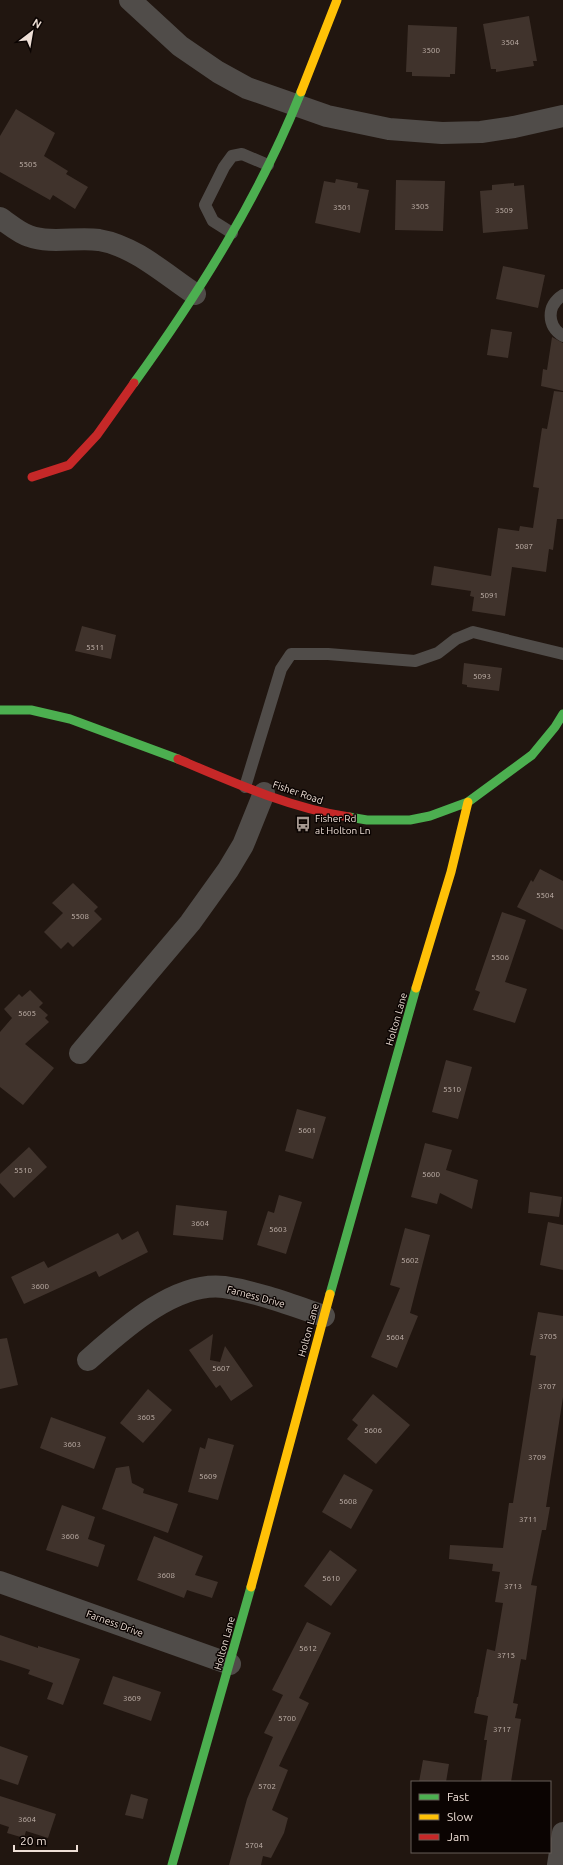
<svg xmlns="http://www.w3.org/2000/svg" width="563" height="1865" font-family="Ubuntu,sans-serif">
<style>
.building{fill:#40332c}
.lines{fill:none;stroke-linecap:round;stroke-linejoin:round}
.lane{stroke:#504c49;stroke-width:12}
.street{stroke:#504c49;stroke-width:22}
.fast{stroke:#4caf50;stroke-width:9}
.slow{stroke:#ffc107;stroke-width:9}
.jam{stroke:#c62828;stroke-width:9}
.labels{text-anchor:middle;stroke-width:3;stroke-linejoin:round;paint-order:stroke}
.number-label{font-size:8px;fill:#c2b4ac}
.street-label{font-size:10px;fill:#eedfd6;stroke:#0b0402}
.poi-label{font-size:10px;fill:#eedfd6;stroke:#0b0402;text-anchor:start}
</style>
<rect width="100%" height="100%" fill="#211610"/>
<!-- building -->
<g class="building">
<polygon points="529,16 537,61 533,61 534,66 496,72 496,69 491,69 483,24"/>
<polygon points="408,25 457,27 455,74 450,74 450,77 412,76 412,72 406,72"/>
<polygon points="16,109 55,133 44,156 68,171 66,174 88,187 75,209 53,195 50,200 0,172 0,136"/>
<polygon points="336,179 358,183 357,188 369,190 360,233 315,223 324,181 335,183"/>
<polygon points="396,180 445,181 443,231 395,230"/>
<polygon points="514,183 514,186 524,185 528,229 483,233 480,191 492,190 492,185"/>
<polygon points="503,266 545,275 538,308 496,299"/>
<polygon points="491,329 512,332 508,358 487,355"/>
<polygon points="552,337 563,343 563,391 541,386 543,369 547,370"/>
<polygon points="554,391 563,392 563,519 557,519 553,550 549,549 546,572 512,567 505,616 472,611 474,597 470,596 471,591 431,585 434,566 491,576 498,528 519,531 520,526 533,528 539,488 533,487 542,428 547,429"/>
<polygon points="82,626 116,635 111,659 75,651"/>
<polygon points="464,663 502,668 499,691 467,687 467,685 462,684"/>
<polygon points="540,869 563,881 563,930 517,907 531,880 533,882"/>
<polygon points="73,883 98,907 94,911 102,919 73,947 68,942 61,949 44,932 63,913 52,903"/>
<polygon points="502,912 526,920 505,982 527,989 515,1023 473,1010 480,992 475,990"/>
<polygon points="30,990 43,1003 39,1007 48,1015 45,1018 49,1022 25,1044 54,1068 23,1105 0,1087 0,1032 12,1018 4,1009 19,994 22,997"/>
<polygon points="446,1060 472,1067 458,1119 432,1112"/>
<polygon points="297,1109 326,1117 313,1159 285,1151"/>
<polygon points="425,1143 452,1150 446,1170 478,1180 472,1209 440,1193 437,1204 411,1197"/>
<polygon points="29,1147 47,1167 14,1198 0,1183 0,1174"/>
<polygon points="530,1192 562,1197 559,1217 528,1213"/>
<polygon points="279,1195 302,1202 286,1254 257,1245 268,1211 274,1213"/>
<polygon points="176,1205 227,1211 223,1240 173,1235"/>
<polygon points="548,1222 563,1225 563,1270 540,1265"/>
<polygon points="405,1228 430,1235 410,1313 418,1316 397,1368 371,1357 400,1288 390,1285"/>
<polygon points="138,1231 148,1252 99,1277 96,1271 24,1304 11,1277 44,1261 48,1268 118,1233 122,1240"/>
<polygon points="538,1312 563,1316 563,1397 546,1507 550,1507 546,1530 542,1530 531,1585 537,1586 526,1660 521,1659 513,1703 518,1704 515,1718 521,1719 511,1782 481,1782 487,1740 484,1740 488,1716 474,1713 477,1697 478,1697 487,1649 495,1651 503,1603 495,1602 500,1572 492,1571 493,1564 449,1559 450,1545 503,1548 509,1503 513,1503 536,1356 530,1355"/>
<polygon points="213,1334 210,1360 220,1362 225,1346 253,1386 231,1401 220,1385 216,1388 189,1350"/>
<polygon points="7,1338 18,1385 0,1389 0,1339"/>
<polygon points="148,1389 172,1410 143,1443 120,1423"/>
<polygon points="373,1394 410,1425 376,1464 347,1439 358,1425 352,1420"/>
<polygon points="51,1417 106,1437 94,1469 40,1448"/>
<polygon points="208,1438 234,1445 218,1500 188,1492 200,1447 205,1449"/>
<polygon points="129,1466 132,1483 144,1489 143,1493 178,1504 168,1533 102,1509 116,1468"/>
<polygon points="344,1474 373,1490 351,1529 322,1512"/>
<polygon points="62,1505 95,1517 88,1539 105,1545 98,1567 46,1550"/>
<polygon points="154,1536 203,1556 195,1575 218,1582 212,1598 187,1590 184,1598 137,1580"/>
<polygon points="330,1550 357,1570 331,1606 304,1586"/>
<polygon points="307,1622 331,1633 299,1698 309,1703 279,1766 288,1770 272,1810 288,1818 284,1833 271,1858 263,1856 261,1865 229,1865 247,1799 273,1737 264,1733 283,1695 272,1690"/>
<polygon points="0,1635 38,1648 38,1646 80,1659 63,1705 47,1699 53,1683 28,1674 30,1670 0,1660"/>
<polygon points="113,1676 161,1692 151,1721 103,1704"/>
<polygon points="0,1746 28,1756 18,1785 0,1779"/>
<polygon points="423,1760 449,1764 446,1782 419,1782"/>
<polygon points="131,1794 148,1799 143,1819 125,1815"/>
<polygon points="0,1796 56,1814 48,1838 26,1831 24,1838 7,1833 9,1827 0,1824"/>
</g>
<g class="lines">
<!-- lane -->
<g class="lane">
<polyline points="232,233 213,221 205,205 224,167 232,156 242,154 268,165"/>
<path d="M563,295C546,306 547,326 563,336"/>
<polyline points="245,787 281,669 291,654 328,654 415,661 438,653 456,639 473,632 563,654"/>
</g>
<!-- street -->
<g class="street">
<polyline points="130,0 180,46 218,72 247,88 327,116 389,129 442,133 481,132 514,127 563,116"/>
<path d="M0,218C9,224 19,233 29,236C51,244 76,237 99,240C135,246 166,275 195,294"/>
<polyline points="80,1053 190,923 228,870 243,845 264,793"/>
<path d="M88,1360C122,1330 175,1281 224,1287C258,1292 292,1305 324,1316"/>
<polyline points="0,1582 230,1664"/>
<polyline points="558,1865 563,1833"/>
</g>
<!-- fast -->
<g class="fast">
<path d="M134,383C199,293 260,196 301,92"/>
<polyline points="0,710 31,710 70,719 178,759"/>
<polyline points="349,817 367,820 410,820 430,816 468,802 532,755 555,727 563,714"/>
<polyline points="330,1294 416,988"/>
<polyline points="172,1865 251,1587"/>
</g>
<!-- slow -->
<g class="slow">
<polyline points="301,92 337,0"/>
<polyline points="416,988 451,872 468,802"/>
<polyline points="251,1587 330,1294"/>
</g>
<!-- jam -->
<g class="jam">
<polyline points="32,477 69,465 97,435 134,383"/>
<path d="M178,759C232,782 290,808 349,817"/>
</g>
</g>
<!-- icons -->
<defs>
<g id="bus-bare" transform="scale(1.2)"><path d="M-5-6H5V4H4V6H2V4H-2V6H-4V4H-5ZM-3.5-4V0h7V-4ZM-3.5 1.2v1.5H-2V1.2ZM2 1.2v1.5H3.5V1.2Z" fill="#a69991" stroke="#0b0402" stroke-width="2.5" paint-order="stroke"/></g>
</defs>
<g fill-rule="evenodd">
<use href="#bus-bare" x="303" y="824"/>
</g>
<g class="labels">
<!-- number labels -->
<g class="number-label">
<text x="510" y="45">3504</text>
<text x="431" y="53">3500</text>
<text x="28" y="167">5505</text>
<text x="420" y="209">3505</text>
<text x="342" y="210">3501</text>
<text x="504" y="213">3509</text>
<text x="524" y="549">5087</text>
<text x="489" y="598">5091</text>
<text x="95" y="650">5511</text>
<text x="482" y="679">5093</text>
<text x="545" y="898">5504</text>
<text x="80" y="919">5508</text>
<text x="500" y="960">5506</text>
<text x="27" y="1016">5605</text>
<text x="452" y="1092">5510</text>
<text x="307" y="1133">5601</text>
<text x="23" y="1173">5510</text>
<text x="431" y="1177">5600</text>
<text x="200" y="1226">3604</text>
<text x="278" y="1232">5603</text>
<text x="410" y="1263">5602</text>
<text x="40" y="1289">3600</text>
<text x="548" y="1339">3705</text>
<text x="395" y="1340">5604</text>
<text x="221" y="1371">5607</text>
<text x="547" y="1389">3707</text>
<text x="146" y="1420">3605</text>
<text x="373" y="1433">5606</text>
<text x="72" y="1447">3603</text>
<text x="537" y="1460">3709</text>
<text x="208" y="1479">5609</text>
<text x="348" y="1504">5608</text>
<text x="528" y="1522">3711</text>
<text x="70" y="1539">3606</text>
<text x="166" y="1578">3608</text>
<text x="331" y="1581">5610</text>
<text x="513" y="1589">3713</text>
<text x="308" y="1651">5612</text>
<text x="506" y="1658">3715</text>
<text x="132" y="1701">3609</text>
<text x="287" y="1721">5700</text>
<text x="502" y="1732">3717</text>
<text x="267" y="1789">5702</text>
<text x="27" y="1822">3604</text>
<text x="254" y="1848">5704</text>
</g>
<!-- street labels -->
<g class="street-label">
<text transform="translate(298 792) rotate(19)" y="4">Fisher Road</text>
<text transform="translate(396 1019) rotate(-74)" y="4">Holton Lane</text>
<text transform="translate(256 1296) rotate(15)" y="4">Farness Drive</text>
<text transform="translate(308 1330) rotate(-75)" y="4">Holton Lane</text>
<text transform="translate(115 1623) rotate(20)" y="4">Farness Drive</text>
<text transform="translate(224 1643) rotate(-75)" y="4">Holton Lane</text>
</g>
<!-- poi labels -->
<g class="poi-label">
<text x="315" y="822">Fisher Rd<tspan x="315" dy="12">at Holton Ln</tspan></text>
</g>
</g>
<!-- legend -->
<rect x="411" y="1781" width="140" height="72" fill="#0b0402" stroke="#665c57"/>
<rect x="419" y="1794" width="20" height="6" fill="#4caf50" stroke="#665c57"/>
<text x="447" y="1801" font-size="12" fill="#eedfd6">Fast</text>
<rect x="419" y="1814" width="20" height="6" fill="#ffc107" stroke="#665c57"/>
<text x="447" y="1821" font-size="12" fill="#eedfd6">Slow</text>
<rect x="419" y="1834" width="20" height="6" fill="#c62828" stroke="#665c57"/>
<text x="447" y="1841" font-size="12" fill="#eedfd6">Jam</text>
<!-- north arrow -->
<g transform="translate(32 32) rotate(31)" stroke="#0b0402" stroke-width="3" paint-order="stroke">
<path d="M0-3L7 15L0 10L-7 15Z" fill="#eedfd6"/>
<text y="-6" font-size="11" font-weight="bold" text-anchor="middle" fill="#eedfd6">N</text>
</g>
<!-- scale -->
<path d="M14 1845v6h63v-6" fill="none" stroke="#eedfd6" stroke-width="2"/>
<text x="20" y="1845" font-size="12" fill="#eedfd6" stroke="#0b0402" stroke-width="3" paint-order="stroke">20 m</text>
</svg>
